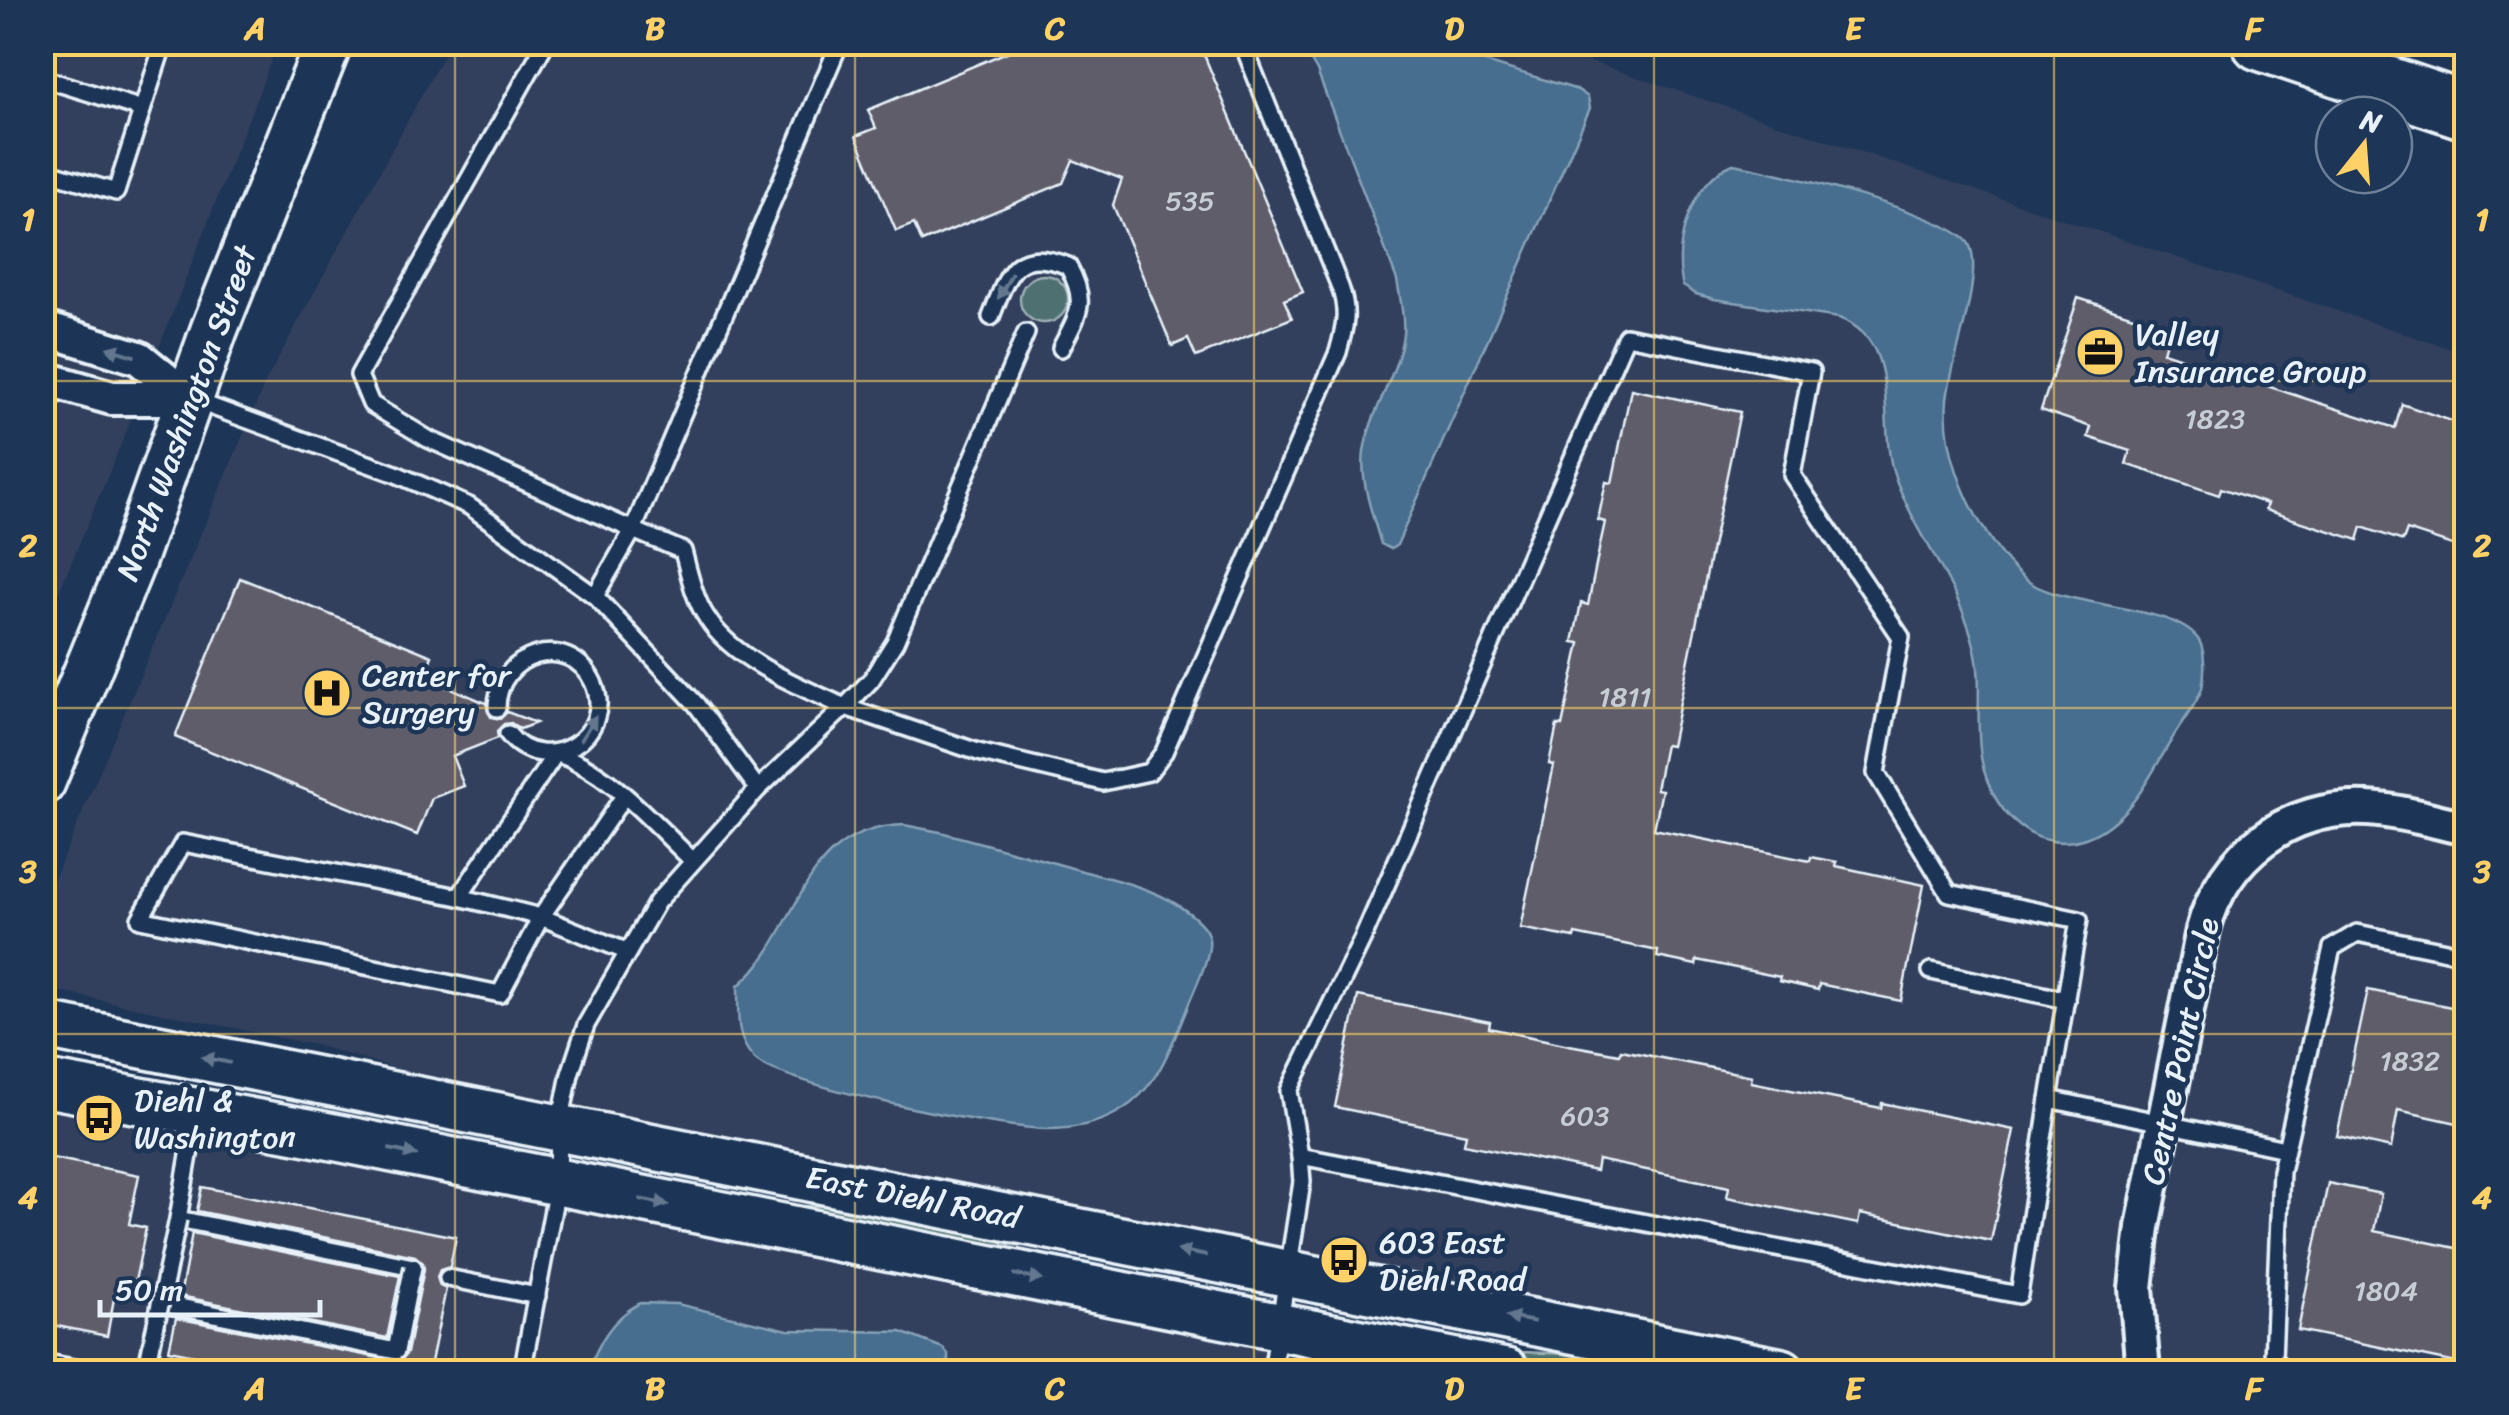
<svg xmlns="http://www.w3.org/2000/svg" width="2509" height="1415" font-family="Sriracha,sans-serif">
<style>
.built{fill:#31415d}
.green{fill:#4f6f6f;stroke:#9cb0b4;stroke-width:2.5}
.water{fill:#466e8e;stroke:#87a2b8;stroke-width:2.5}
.building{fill:#5f5d6a;stroke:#e8f1f8;stroke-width:2.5}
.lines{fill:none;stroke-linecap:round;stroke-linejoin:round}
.lane-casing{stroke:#e8f1f8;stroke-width:22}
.street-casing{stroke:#e8f1f8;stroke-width:40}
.secondary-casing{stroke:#e8f1f8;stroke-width:52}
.highway-casing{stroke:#e8f1f8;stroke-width:62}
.lane{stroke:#1d3557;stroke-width:15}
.street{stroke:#1d3557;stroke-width:32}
.secondary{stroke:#1d3557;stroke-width:45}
.highway{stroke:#1d3557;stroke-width:55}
.lane-bridge-casing{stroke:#e8f1f8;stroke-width:22;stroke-linecap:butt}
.lane-bridge{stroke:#1d3557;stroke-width:15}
.oneway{fill:#64778f}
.grid{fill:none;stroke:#ffd166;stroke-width:2.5;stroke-opacity:0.55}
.labels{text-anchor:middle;stroke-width:9;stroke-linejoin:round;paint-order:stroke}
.number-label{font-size:28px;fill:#c6ccd4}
.poi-label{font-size:32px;fill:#e8f1f8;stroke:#1d3557;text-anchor:start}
.street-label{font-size:32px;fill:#e8f1f8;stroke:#1d3557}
.neatline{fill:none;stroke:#ffd166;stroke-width:4}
.grid-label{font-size:32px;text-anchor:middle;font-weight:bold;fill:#ffd166}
</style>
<rect width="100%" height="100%" fill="#1d3557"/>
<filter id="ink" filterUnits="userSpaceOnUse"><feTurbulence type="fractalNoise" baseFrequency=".01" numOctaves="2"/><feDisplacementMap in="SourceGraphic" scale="20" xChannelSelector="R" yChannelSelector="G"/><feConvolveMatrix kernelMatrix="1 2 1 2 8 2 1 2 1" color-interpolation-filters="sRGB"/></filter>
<g filter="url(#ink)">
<!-- built -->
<g class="built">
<polygon points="43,43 278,43 122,442 43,630"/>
<polygon points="450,43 1535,43 2466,354 2466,1372 1874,1372 503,1099 315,1045 43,988 43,905 252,414 266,381"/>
<polygon points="42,1102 1418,1372 43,1372"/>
</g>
<!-- green -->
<g class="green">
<circle cx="1044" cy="299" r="24"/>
<polygon points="620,1171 795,1206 879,1206 1221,1283 1037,1246 936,1242 618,1179"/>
<polygon points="1356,1319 1521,1352 1622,1356 1706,1372 1586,1372 1353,1325"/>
</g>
<!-- water -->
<g class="water">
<path d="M1301,43H1423L1578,90L1588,97L1590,108L1397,545L1391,549L1381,544C1373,516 1360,482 1364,452C1370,411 1398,376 1403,334C1405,317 1400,298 1397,280L1317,71Z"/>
<path d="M1733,164C1771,170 1953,215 1969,244C1985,275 1950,363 1947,400C1943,446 1963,497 1987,534C1999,553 2013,572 2032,584C2073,608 2173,605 2198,639C2206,650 2205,675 2202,688C2197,705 2181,723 2172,739C2155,767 2140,800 2114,821C2055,871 1992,824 1981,757C1975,722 1983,684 1975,649C1960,584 1915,535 1894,474C1877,422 1903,342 1839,318L1714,299L1696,294L1683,286C1672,245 1691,181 1733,164Z"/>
<path d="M904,825L940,832C986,844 1033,857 1079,870C1103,877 1129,882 1152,892C1168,898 1207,920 1209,939C1212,956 1192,994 1186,1011C1170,1049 1157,1089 1120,1111C1098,1124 1072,1129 1047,1129C1001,1129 781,1086 754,1058C734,1038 739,1011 738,986C802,932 798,828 904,825Z"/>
<path d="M640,1303L677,1304L788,1330L901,1332L943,1348L948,1354V1372H588C598,1343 612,1318 640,1303Z"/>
</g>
<!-- building -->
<g class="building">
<polygon points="1031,42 1189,42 1195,53 1202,50 1303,292 1284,300 1292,318 1196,357 1188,339 1172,346 1113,205 1122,179 1073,160 1063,183 922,242 914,224 896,231 856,136 876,128 868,110"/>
<polygon points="2078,298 2170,328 2163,352 2395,428 2402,404 2466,426 2466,523 2458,547 2407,530 2403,541 2362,527 2358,540 2265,510 2267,504 2221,488 2219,495 2126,464 2130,451 2088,437 2091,427 2041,410"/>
<polygon points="1631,389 1740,412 1671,746 1665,745 1656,789 1662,790 1654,829 1810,861 1811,857 1837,862 1836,866 1924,885 1901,1001 1819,984 1818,990 1779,981 1780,977 1697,960 1696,965 1657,957 1658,951 1575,934 1574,938 1520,928 1554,765 1549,764 1557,725 1562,726 1580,643 1573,642 1581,603 1588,605 1600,545 1605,522 1598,520 1606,482 1612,483"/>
<polygon points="240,578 432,656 424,677 486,703 491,717 500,719 507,712 536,723 520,729 511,723 504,724 497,731 498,738 452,756 464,786 432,798 417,835 175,737"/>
<polygon points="2368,990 2466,1010 2466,1125 2398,1110 2391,1148 2337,1136"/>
<polygon points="1358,996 1490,1022 1489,1028 1569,1045 1619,1054 1621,1050 1752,1076 1751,1082 1881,1108 1882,1103 2014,1130 1991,1241 1860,1214 1858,1224 1727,1197 1729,1187 1598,1160 1596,1171 1464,1144 1466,1134 1335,1107"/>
<polygon points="42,1156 139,1175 129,1224 146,1228 133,1291 116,1288 107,1336 42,1323"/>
<polygon points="2328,1183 2381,1194 2374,1231 2466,1250 2466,1365 2298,1330"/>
<polygon points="202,1187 456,1237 450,1267 440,1270 437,1277 440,1286 446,1289 429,1372 282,1372 169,1350 176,1318 399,1362 407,1353 424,1269 423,1263 415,1256 197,1211"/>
<polygon points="192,1233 400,1276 387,1338 180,1296"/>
</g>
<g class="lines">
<!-- lane casing -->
<g class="lane-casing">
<g id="lane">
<polyline points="546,42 359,375 371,404 428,439 633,530 595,596"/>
<path d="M840,42L633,530L683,551C689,573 694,599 707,618C733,660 801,687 845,707L871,680L895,642L1026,333"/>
<polyline points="42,78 142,109"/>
<polyline points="42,170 116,192 164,42"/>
<path d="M991,317C1008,273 1015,245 1068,266C1088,302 1079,313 1061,348"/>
<polyline points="196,401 396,474 469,506 595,596 696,704 758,789"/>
<path d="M497,708C497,653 569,631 593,682C618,736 544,780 508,734"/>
<polyline points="624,796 541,917 500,994 140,919 183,843 459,897 541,917 628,952"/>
<path d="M459,897L556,753C610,772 651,821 692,860"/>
<polyline points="1931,971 2066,1000"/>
<polyline points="196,1115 178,1219 413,1267"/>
<polyline points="1300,1156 1289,1091 1363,938 1626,336 1811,372 1792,475 1901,637 1876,773 1949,893 2079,920 2049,1099"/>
<polyline points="448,1278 537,1296"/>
<polyline points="160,1303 396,1351 407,1295"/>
<polyline points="42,1362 95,1372"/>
<polyline points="146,1372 154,1333"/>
<path d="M522,1372L558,1183L559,1128L570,1074L586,1025L657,902L758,789L845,707L978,752L1103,782L1149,772L1164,752L1338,352C1345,327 1349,312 1340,287L1242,42"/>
<polyline points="1272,1372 1302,1182 1300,1156 2019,1295 2049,1099 2285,1149"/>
<polyline points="2286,1372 2273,1359 2281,1171 2332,948 2357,933 2466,955"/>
</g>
</g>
<!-- street casing -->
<g class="street-casing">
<g id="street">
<polyline points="42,328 139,358 188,398"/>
<polyline points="42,378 112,398 188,398"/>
<path d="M2143,1372L2136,1288L2143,1227L2203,930C2223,854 2289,805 2368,809C2401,811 2434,821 2466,828"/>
</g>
</g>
<!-- secondary casing -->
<g class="secondary-casing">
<g id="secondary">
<polyline points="42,782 131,564 214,330 329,42"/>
<polyline points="42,1025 1782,1372"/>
<polyline points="42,1083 308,1132 1506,1372"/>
</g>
</g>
<!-- highway casing -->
<g class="highway-casing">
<polyline id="highway" points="2260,42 2466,111"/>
</g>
<!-- lane -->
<use href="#lane" class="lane"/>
<!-- street -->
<use href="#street" class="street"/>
<!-- secondary -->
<use href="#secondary" class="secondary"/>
<!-- highway -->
<use href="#highway" class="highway"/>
<!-- lane-bridge casing -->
<g class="lane-bridge-casing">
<g id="lane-bridge">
<polyline points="407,1295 413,1267"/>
<polyline points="154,1333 178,1219"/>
</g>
</g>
<!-- lane-bridge -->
<use href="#lane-bridge" class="lane-bridge"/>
</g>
<!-- one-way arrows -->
<defs><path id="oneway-solid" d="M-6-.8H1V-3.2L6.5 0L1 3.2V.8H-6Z" transform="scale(2.5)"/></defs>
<g class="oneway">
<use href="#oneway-solid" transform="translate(1005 286) rotate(119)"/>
<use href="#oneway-solid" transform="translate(121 352) rotate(-163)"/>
<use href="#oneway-solid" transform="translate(588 728) rotate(-58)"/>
<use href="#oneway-solid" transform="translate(216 1060) rotate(-169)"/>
<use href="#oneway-solid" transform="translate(403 1152) rotate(12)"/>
<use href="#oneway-solid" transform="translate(654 1202) rotate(11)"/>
<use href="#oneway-solid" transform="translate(1192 1253) rotate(-169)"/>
<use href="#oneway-solid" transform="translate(1028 1277) rotate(11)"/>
<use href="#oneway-solid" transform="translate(1520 1319) rotate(-169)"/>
</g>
</g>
<!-- grid -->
<path class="grid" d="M455,42V1372M855,42V1372M1254,42V1372M1654,42V1372M2054,42V1372M42,381H2466M42,708H2466M42,1034H2466"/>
<!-- icons -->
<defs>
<g id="office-disc" transform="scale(2.5)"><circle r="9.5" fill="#ffd166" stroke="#1d3557"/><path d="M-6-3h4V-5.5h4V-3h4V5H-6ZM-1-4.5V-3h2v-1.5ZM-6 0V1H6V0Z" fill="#111"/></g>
<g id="hospital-disc" transform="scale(2.5)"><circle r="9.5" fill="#ffd166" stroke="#1d3557"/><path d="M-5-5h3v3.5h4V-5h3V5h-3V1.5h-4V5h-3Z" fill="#111"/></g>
<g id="bus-disc" transform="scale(2.5)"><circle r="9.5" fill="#ffd166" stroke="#1d3557"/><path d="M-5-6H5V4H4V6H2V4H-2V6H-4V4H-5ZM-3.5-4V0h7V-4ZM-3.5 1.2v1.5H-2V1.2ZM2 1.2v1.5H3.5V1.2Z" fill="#111"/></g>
</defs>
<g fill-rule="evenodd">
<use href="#office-disc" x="2100" y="352"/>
<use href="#hospital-disc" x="327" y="693"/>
<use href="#bus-disc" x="99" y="1118"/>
<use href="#bus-disc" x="1344" y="1260"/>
</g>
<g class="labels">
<!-- number labels -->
<g class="number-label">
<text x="1190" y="210">535</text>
<text x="2215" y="428">1823</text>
<text x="1625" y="706">1811</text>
<text x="2410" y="1070">1832</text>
<text x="1585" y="1125">603</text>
<text x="2386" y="1300">1804</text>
</g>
<!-- poi labels -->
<g class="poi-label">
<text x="2135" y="345">Valley<tspan x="2135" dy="37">Insurance Group</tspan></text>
<text x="362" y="686">Center for<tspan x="362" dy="37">Surgery</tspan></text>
<text x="134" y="1111">Diehl &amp;<tspan x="134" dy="37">Washington</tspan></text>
<text x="1379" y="1253">603 East<tspan x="1379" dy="37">Diehl Road</tspan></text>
</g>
<!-- street labels -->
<g class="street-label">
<text transform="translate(186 413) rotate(-70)" y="11">North Washington Street</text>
<text transform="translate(2180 1051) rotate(-78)" y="11">Centre Point Circle</text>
<text transform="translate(913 1197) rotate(11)" y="11">East Diehl Road</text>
</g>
</g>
<!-- margin -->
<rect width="2509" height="1415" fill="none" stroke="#1d3557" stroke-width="110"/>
<!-- north arrow -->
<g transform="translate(2364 145) rotate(17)"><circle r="48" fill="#1d3557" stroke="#6e8097" stroke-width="2.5"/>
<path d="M0-8L18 38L0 25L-18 38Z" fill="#ffd166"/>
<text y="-15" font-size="28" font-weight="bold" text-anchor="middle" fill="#e8f1f8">N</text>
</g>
<!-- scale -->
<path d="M100 1300v15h220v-15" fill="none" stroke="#e8f1f8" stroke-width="5"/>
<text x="115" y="1300" font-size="30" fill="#e8f1f8" stroke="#1d3557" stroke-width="8" paint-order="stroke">50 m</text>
<rect x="55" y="55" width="2399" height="1305" class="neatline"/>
<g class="grid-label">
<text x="255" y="39">A</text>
<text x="655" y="39">B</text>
<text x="1055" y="39">C</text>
<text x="1454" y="39">D</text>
<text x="1854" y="39">E</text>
<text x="2254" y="39">F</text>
<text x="28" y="230">1</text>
<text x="2482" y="230">1</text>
<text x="28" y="556">2</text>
<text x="2482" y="556">2</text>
<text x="28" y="882">3</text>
<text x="2482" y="882">3</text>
<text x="28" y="1208">4</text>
<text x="2482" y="1208">4</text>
<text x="255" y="1399">A</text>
<text x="655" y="1399">B</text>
<text x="1055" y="1399">C</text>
<text x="1454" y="1399">D</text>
<text x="1854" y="1399">E</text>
<text x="2254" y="1399">F</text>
</g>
</svg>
